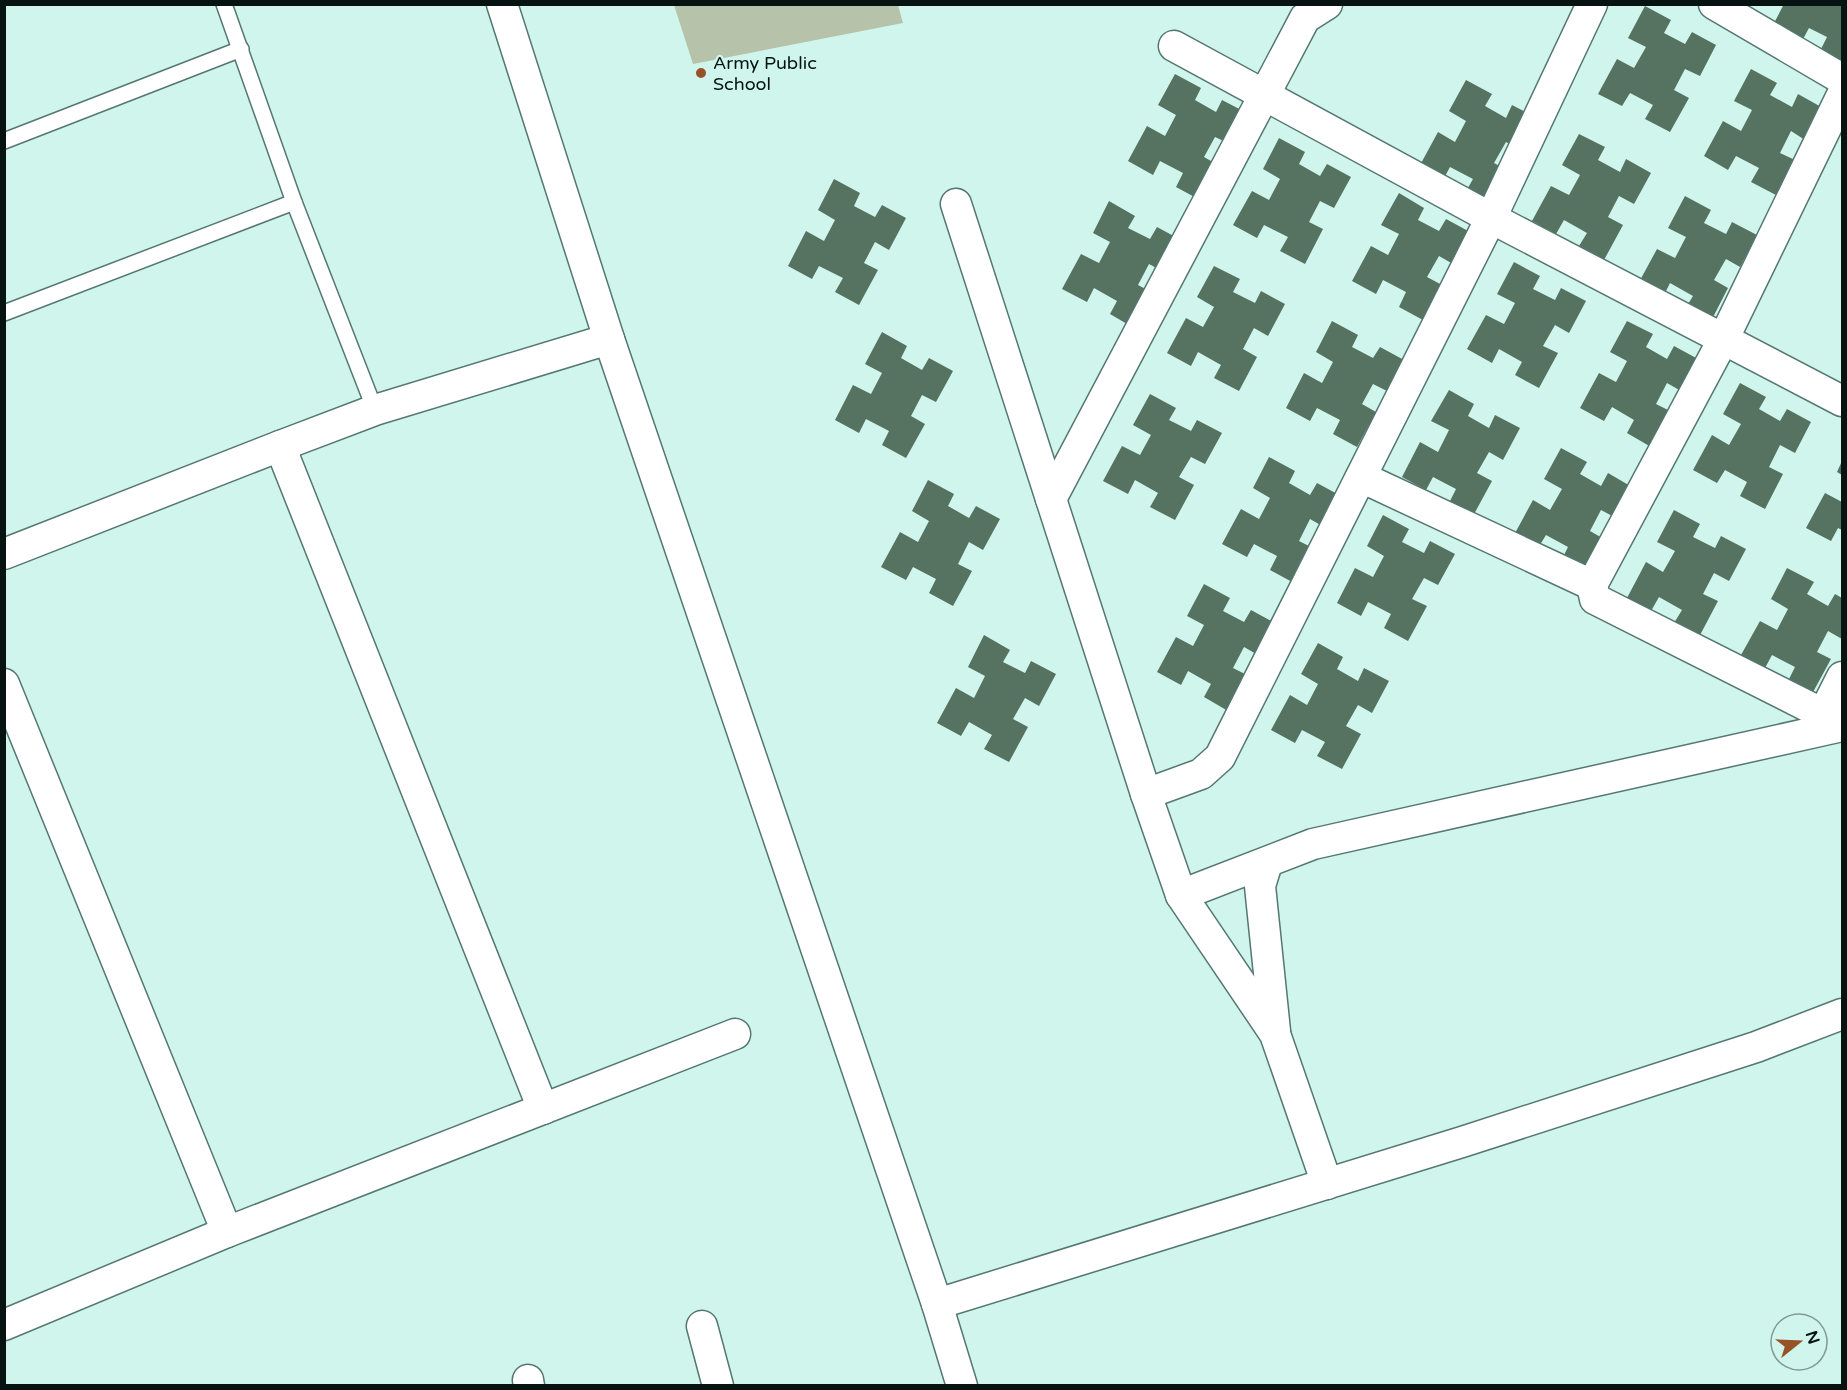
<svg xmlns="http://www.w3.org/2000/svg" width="1847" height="1390" font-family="'Varela Round',sans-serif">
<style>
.green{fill:#b6c3aa}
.building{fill:#567260}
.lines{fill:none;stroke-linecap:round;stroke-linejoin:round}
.lane-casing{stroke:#557771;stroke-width:18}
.street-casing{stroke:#557771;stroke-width:33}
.lane{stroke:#fff;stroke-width:15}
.street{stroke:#fff;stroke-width:30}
.poi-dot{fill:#985228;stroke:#d0f5ed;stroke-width:2}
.labels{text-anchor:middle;stroke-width:4.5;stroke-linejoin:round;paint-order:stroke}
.poi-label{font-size:18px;fill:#061311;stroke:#d0f5ed;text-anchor:start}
</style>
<rect width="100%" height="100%" fill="#d0f5ed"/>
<!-- green -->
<polygon class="green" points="674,5 898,5 903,23 693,64"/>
<!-- building -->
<g class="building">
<polygon points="1784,4 1842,4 1842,63 1820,51 1827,37 1809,28 1802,41 1773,25"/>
<polygon points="1645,6 1671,20 1664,33 1685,44 1692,32 1716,45 1700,76 1685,69 1674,90 1689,98 1670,132 1645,119 1653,105 1630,93 1622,106 1598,94 1617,59 1634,68 1646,47 1628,38"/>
<polygon points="1751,69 1777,83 1770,95 1792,107 1798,94 1823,108 1805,140 1791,131 1780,153 1795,160 1776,195 1751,182 1759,168 1736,156 1728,170 1704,156 1723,121 1741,131 1752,110 1734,101"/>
<polygon points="1175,74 1201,88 1195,100 1216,112 1222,100 1247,113 1230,144 1215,137 1204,157 1218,165 1200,200 1176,187 1183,173 1160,161 1153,175 1128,161 1147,126 1165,136 1176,115 1158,105"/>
<polygon points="1466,80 1492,94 1485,106 1506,118 1512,105 1537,118 1520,150 1506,142 1494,163 1509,171 1490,206 1465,193 1473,179 1450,167 1443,180 1419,167 1438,132 1455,142 1466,121 1449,111"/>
<polygon points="1579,134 1605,147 1598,160 1620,172 1626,159 1651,173 1634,204 1619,196 1608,217 1623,225 1604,260 1579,246 1587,233 1564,220 1556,234 1532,221 1551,186 1569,195 1580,175 1562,165"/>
<polygon points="1279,138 1305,152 1299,164 1320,176 1327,164 1351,177 1334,208 1320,201 1309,222 1323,229 1305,264 1280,251 1288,237 1264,225 1257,238 1233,225 1252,191 1269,200 1280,179 1263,169"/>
<polygon points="834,179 860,193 854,206 875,217 882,205 906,218 889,250 875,242 864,263 878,270 859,305 835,292 843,278 819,266 812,279 788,266 806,231 824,241 835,220 818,210"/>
<polygon points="1399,193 1424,208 1418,220 1439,231 1446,219 1470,232 1453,264 1439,256 1427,277 1442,285 1423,320 1399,307 1406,292 1383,280 1376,294 1352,281 1371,246 1388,255 1399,234 1381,225"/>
<polygon points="1685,196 1711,210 1704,223 1726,234 1732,222 1757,235 1740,267 1726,259 1714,280 1728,288 1710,323 1685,309 1693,296 1670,283 1663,297 1638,284 1657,249 1675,258 1686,237 1668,228"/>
<polygon points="1109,201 1135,216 1128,228 1150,239 1157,227 1181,240 1164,272 1149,264 1138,285 1153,293 1134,328 1110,314 1117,301 1094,288 1087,302 1062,289 1081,254 1099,263 1110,242 1093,233"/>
<polygon points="1514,262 1540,276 1533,289 1555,300 1561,288 1586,301 1569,333 1555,325 1543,346 1558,353 1539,388 1515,375 1522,362 1499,349 1492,363 1467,349 1486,315 1504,324 1515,303 1497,294"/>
<polygon points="1214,266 1240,279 1233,292 1255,303 1261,291 1285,304 1268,336 1254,328 1243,349 1257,357 1239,391 1214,378 1221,365 1198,352 1191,366 1167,353 1186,318 1203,327 1214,307 1197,297"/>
<polygon points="1332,321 1358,335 1352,347 1373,358 1380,347 1404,360 1387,391 1373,384 1362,404 1376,412 1357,447 1333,434 1340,420 1317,408 1310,421 1286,408 1304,373 1322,383 1333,362 1316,352"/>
<polygon points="1627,321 1653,334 1646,347 1667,359 1674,346 1698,359 1681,391 1667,383 1656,404 1670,411 1651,447 1627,433 1634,420 1612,407 1604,421 1580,408 1599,373 1616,382 1627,361 1610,352"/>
<polygon points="882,332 907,346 901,358 922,370 929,358 953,371 936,402 922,395 911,416 925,424 906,458 882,445 889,431 866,419 859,433 835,420 853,385 871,394 882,373 865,364"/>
<polygon points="1740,383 1766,397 1759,409 1780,421 1787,409 1811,422 1795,453 1780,445 1769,467 1783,474 1765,509 1740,496 1747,482 1725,470 1717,483 1693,470 1712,435 1729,445 1741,424 1723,414"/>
<polygon points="1449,390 1474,404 1468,416 1489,428 1495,415 1520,428 1503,460 1489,452 1477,473 1492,481 1473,516 1449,503 1456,489 1433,477 1426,490 1402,477 1420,442 1438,452 1449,430 1431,421"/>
<polygon points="1150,394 1176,408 1169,420 1191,431 1197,420 1222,433 1205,464 1191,457 1179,477 1194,485 1175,520 1150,507 1158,493 1135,480 1128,494 1103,481 1122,446 1140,455 1151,435 1133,425"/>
<polygon points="1561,448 1587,462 1580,474 1601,486 1608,473 1632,487 1616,518 1601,510 1590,531 1604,539 1586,574 1561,561 1568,547 1546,535 1538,548 1514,535 1533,500 1550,510 1562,489 1544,479"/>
<polygon points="1269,457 1295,471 1289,483 1310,495 1317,483 1341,496 1324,527 1310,519 1299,541 1313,548 1294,583 1270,570 1277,556 1254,544 1247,557 1222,544 1241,509 1259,519 1270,498 1253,488"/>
<polygon points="1842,461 1842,475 1837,472"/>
<polygon points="928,480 954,494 948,506 969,518 976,506 1000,519 983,550 969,542 958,564 972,571 953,606 929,593 936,579 913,567 906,580 881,567 900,532 918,542 929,521 912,511"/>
<polygon points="1825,493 1842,502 1842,530 1838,528 1831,541 1806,528"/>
<polygon points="1674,510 1700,524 1693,537 1715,548 1721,536 1746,549 1729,581 1714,573 1703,594 1718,601 1699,637 1674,623 1682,610 1659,597 1651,611 1627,598 1646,562 1663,572 1675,551 1657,542"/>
<polygon points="1383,515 1409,529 1402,542 1424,553 1430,541 1455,554 1438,585 1424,578 1412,599 1427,606 1408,641 1384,628 1391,614 1368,602 1361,616 1337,603 1355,568 1373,577 1384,556 1367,546"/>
<polygon points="1787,568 1814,582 1807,594 1828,606 1835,594 1842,598 1842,639 1828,631 1817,652 1831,659 1812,694 1788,681 1795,667 1772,655 1765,668 1741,655 1760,621 1777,630 1788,609 1771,599"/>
<polygon points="1204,584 1230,598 1223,611 1244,622 1251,610 1275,623 1258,655 1244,647 1233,668 1247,675 1228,711 1204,697 1211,684 1188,671 1181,685 1157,672 1176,637 1193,646 1204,625 1187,616"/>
<polygon points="984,635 1010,650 1003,662 1025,673 1031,661 1056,674 1039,706 1025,698 1013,719 1028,727 1009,762 984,749 992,735 969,722 961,736 937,723 956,688 974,698 985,676 968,667"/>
<polygon points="1318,643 1343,657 1337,669 1358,681 1364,668 1389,681 1372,713 1358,705 1346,726 1361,734 1342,769 1317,756 1325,742 1302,730 1295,743 1271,730 1290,695 1307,705 1318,684 1301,674"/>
</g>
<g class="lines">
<!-- lane casing -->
<g class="lane-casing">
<g id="lane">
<polyline points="224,4 294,202 375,410"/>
<polyline points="4,141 241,49"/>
<polyline points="4,313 294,202"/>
</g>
</g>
<!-- street casing -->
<g class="street-casing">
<g id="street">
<polyline points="502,4 609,339 937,1304 962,1386"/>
<polyline points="1714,4 1842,79"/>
<polyline points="1174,46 1491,218 1842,401"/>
<polyline points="956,204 1146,794 1181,895 1275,1034 1327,1184"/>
<polyline points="280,446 543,1109"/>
<polyline points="1361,477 1592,585"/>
<polyline points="1051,499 1305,18 1327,4"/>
<polyline points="4,554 280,446 375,410 609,339"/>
<polyline points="4,684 227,1232 4,1325"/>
<polyline points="1823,714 1595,599 1592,585 1723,340 1842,95"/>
<polyline points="1815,730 1842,677"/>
<polyline points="1146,794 1201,774 1220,757 1491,218 1592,4"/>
<polyline points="1267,863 1260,886 1275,1031"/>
<polyline points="1181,895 1313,844 1842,726"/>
<polyline points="227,1232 735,1034"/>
<polyline points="937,1304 1462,1142 1756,1047 1842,1014"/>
<polyline points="702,1326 718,1386"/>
<polyline points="528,1380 529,1386"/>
</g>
</g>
<!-- lane -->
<use href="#lane" class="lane"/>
<!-- street -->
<use href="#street" class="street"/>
</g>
<!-- markers -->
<circle class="poi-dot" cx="701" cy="73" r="6"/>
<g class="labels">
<!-- poi labels -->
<g class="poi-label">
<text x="713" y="69">Army Public<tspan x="713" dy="21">School</tspan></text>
</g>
</g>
<!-- border -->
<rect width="1847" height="1390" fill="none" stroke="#061311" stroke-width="12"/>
<!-- north arrow -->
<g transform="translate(1799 1342) rotate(72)"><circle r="28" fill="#d0f5ed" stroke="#7f9b95" stroke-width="1.5"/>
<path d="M0-4.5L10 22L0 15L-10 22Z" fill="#985228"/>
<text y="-9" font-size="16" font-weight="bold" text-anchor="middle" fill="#061311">N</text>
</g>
</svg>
